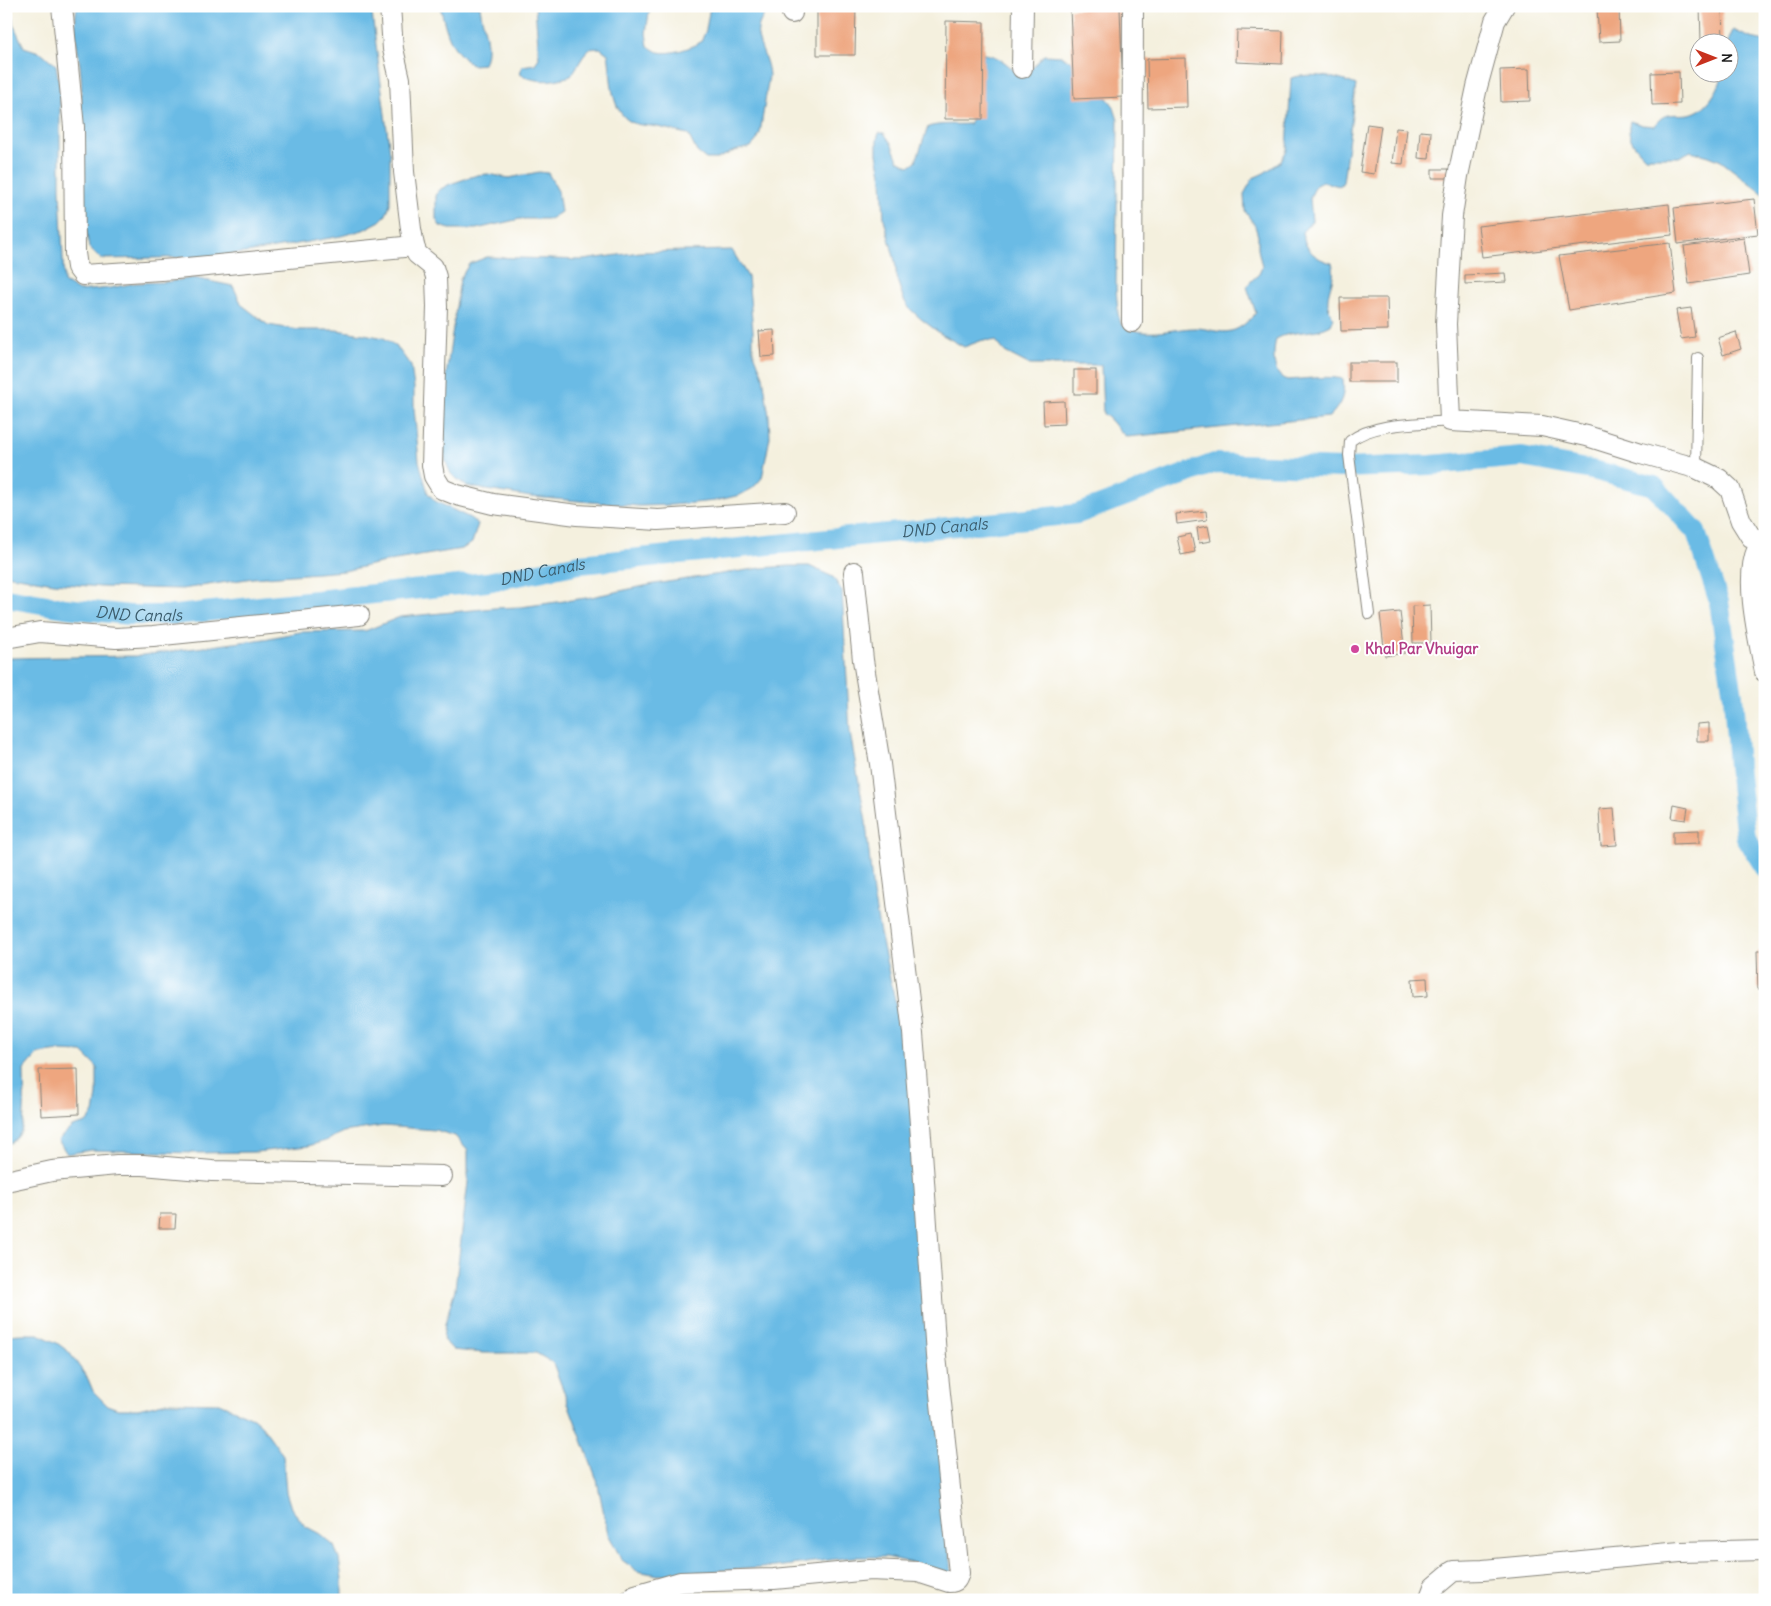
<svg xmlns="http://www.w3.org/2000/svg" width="1771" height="1606" font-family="Delius,sans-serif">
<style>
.water{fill:#6abbe5;stroke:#436c80}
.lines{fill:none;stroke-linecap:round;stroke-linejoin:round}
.canal{stroke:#6abbe5;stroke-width:20}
.building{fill:#eea67f}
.service-casing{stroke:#88867d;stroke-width:12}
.minor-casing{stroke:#88867d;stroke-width:22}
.service{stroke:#fff;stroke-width:10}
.minor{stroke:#fff;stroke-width:20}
.hotel-dot{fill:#d1479c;stroke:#fff;stroke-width:2}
.labels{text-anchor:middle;stroke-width:4;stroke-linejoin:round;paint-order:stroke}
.hotel-label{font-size:15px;font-weight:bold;fill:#b23c85;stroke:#fff;text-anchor:start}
.water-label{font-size:16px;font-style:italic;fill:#3b5c6c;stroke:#fff}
</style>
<rect width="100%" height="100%" fill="#fff"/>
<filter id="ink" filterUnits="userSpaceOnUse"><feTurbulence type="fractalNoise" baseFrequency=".02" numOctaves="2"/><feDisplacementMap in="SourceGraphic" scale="10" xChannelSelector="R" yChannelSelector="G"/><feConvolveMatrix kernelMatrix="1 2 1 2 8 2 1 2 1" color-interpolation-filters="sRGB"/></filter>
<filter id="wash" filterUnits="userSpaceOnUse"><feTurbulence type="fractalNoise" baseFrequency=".0096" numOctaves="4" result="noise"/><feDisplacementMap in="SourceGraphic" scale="20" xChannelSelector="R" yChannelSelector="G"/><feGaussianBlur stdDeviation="1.12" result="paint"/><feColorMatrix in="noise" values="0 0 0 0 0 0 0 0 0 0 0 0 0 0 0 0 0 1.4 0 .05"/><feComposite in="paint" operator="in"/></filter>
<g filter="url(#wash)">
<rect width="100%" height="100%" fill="#f4f0de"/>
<!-- water -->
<g class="water">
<polygon points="6,6 12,6 13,24 24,47 42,53 56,65 60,90 60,189 64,282 79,291 110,288 135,283 166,282 194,278 233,286 242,305 268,325 299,330 336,330 364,334 384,338 397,347 411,366 414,387 414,408 419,461 428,493 435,501 470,518 478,524 472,543 462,549 389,561 344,571 253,578 182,589 101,587 54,583 6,575"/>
<path d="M77,6H371L390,153V204L386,215L380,221L363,230L341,236L252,252L211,257L101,259L89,248C81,203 82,156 81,110C81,98 82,86 81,75C79,49 72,33 77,6Z"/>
<path d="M440,6H480C482,25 492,46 484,64L472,65C449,48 447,33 440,6Z"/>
<path d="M535,6H650L646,33L648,46C651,48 655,51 658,52C672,55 690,48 701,42L706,30L710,6H768C766,14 759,21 758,29C755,40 769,60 769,76L760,133L757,140L751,147L734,151L717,159H706L697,152L688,134C676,132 669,129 658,127C649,125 639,126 631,122C609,110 612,76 608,54L600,48L588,49L571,76C553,81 537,84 520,74L522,66L535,64L539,58Z"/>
<path d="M1733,30L1751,38L1765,41V195L1721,161L1709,156L1691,151L1679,157H1645C1634,145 1626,138 1630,121L1642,125L1654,126C1665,110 1673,116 1689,114C1707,111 1720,88 1723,73L1728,72V42Z"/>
<path d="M977,53C1001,55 1005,63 1023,78L1044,55L1061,56L1074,63L1096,93L1107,98L1113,105L1118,120L1116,288L1118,314L1121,324C1145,340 1170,328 1196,328C1207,328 1220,334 1231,331C1241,329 1249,320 1256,313L1247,287L1251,281L1259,274L1262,267L1258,249V236L1255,226L1245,211L1244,194L1253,178L1264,173L1280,162L1287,150L1291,78C1311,72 1337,77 1356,85L1343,182L1340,186L1322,182L1316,185L1310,198L1312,221L1302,232C1305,250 1315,259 1332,263C1339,281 1318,298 1334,318L1331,325C1314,335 1293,329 1276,339C1273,351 1271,377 1288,380C1292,380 1296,379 1300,379C1314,378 1329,376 1343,379C1345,396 1341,405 1329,417L1127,437C1116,430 1114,420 1103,414L1101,365H1030L1005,352L996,341L983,340L964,347L941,334L921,319L909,308L904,300L897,280L895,261L884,219L882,179L877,154V139L879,133H884L891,143L898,160L909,166L916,161L928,127C941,123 955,125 969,124L975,113Z"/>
<polygon points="539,172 548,173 558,191 561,212 550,219 520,219 476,229 450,229 440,226 436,219 436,196 439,190 450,184 477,175 488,174 509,178"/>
<polygon points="732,250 748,277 753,331 753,350 763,376 769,416 770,437 762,478 753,488 740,495 715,501 672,505 639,506 531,497 487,490 466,486 451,474 445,460 442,441 445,383 460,279 469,264 487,257 583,260 640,252"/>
<path d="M789,566H809L833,577L842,591L850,733L866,822L873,894L880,933L909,1063L952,1575L913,1563L886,1557H853L775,1567L658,1575L637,1571L622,1560L608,1534L597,1480L553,1363L536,1353H483L453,1350L443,1339L445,1324L455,1289L468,1182V1151L455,1136L435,1130L383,1126L343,1132L325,1141L308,1146L256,1152L194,1153L91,1150L67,1154L58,1140L72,1127L86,1123L94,1113L97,1095V1067L82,1052L59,1051L38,1054L24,1070C24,1085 26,1119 21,1131C18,1138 13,1142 6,1145V658L136,656L264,639L300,632L365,631L400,617L494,608L521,607L586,598L654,584L761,568Z"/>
<polygon points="21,1334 38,1334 57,1343 69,1352 88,1379 93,1391 107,1405 118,1409 138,1409 167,1402 219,1403 253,1418 262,1426 283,1455 286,1492 291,1508 305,1526 320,1534 334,1546 339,1559 342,1579 342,1600 6,1600 6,1335"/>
</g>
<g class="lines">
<!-- canal -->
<path class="canal" id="s1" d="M6,598L65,608L129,615H175L487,582L580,564L1077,514L1215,463L1341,468L1431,465L1522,457L1597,471L1654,486L1696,532L1719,602L1733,696L1738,766L1746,838L1765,868"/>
</g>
<g id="blocks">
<!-- building -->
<g class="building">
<polygon points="817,6 856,6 855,55 817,55"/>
<polygon points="1548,6 1576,6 1576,8 1548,10"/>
<polygon points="1619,6 1620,41 1599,42 1597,7"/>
<polygon points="1700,6 1722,6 1723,42 1701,42"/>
<polygon points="1120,8 1123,97 1074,99 1070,9"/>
<polygon points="946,21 984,22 983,119 945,119"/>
<polygon points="1237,30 1283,31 1282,64 1236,62"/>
<polygon points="1186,58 1187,107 1148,108 1147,59"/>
<polygon points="1529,69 1530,101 1501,102 1500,70"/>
<polygon points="1679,72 1680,104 1652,105 1651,73"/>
<polygon points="1367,124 1381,126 1374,174 1360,172"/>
<polygon points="1396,128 1407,129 1403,164 1392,163"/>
<polygon points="1420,131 1431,132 1429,159 1418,158"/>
<rect x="1432" y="169" width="17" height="9"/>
<polygon points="1754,199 1758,234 1678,244 1674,208"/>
<polygon points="1669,204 1672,235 1482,257 1478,226"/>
<polygon points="1744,238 1749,275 1689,284 1684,246"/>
<polygon points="1670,243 1676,293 1569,310 1559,256"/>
<polygon points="1505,273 1506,282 1465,284 1465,275"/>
<polygon points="1340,298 1387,298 1388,330 1341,331"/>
<polygon points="1691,308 1695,337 1681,339 1676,310"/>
<polygon points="774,330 775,356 761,357 759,331"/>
<polygon points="1736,332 1741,349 1723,355 1718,338"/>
<rect x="1349" y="362" width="48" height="20"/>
<rect x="1074" y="370" width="22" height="24"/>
<polygon points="1064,401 1065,424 1044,425 1043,402"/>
<polygon points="1206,511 1207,520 1177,524 1176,514"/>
<polygon points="1208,526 1211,541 1199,543 1197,528"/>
<polygon points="1191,534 1195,552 1181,555 1177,537"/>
<polygon points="1430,605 1431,643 1413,643 1412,606"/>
<polygon points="1400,612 1405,653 1385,656 1380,614"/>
<polygon points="1709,723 1709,741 1697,741 1697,724"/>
<polygon points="1674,805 1688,808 1686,820 1672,818"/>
<polygon points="1614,808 1617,845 1601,846 1599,809"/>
<polygon points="1699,830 1699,843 1673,844 1673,831"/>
<polygon points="1757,951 1765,951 1765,989 1758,989"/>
<polygon points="1427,978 1428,996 1413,997 1412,979"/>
<polygon points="78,1069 79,1114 41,1116 39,1070"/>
<polygon points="160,1214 176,1214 175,1228 159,1228"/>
</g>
</g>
</g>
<g filter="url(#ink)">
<use href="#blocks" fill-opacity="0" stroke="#88867d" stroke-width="1"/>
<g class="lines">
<!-- service casing -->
<g class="service-casing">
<g id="service">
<polyline points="1696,468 1698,358"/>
<path d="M1369,614L1349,455L1350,441C1374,422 1420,424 1450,421"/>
</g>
</g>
<!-- minor casing -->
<g class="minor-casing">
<g id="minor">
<polyline points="62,6 74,127 75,253 77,267 83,275 176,269 414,246"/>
<polyline points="390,6 393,49 400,79 404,172 411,229 414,246 417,254 433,267 436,277 437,307 432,465 434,476 442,489 457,495 493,504 577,515 658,520 785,512"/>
<polyline points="792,6 792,13"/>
<polyline points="1504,6 1495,21 1477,87 1458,176 1452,216 1446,324 1450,421 1542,426 1587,436 1641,453 1696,468 1719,479 1730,489 1741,521 1751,537 1765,541"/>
<polyline points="1022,68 1023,6"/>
<polyline points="1132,322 1133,6"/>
<path d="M1765,541C1762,544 1759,546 1757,550C1744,580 1759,640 1765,672"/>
<polyline points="6,638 40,632 116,638 153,636 359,615"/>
<polyline points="6,1181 52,1171 117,1165 143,1165 212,1171 442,1176"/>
<path d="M630,1600L635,1595L680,1582L774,1579L870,1570L918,1572L949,1582C956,1582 957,1580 959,1573L936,1356L921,1137L913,1033L880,764L863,660L854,572"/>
<polyline points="1429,1600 1434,1587 1453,1571 1483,1570 1680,1552 1765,1550"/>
</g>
</g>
<!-- service -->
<use href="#service" class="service"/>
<!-- minor -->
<use href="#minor" class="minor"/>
</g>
</g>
<!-- markers -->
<circle class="hotel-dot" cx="1355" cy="649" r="5"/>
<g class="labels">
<!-- hotel labels -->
<g class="hotel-label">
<text x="1365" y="654">Khal Par Vhuigar</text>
</g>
<!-- water labels -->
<g class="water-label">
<text dy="6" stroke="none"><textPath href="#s1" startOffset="945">DND Canals</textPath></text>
<text dy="6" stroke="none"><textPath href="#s1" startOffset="540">DND Canals</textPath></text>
<text dy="6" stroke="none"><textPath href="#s1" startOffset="134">DND Canals</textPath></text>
</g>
</g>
<!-- margin -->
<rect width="1771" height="1606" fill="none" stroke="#fff" stroke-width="25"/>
<!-- north arrow -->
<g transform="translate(1714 58) rotate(90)"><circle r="24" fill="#ffffff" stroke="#a4a4a4"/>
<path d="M0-4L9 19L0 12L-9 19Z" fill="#c8321e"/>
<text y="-8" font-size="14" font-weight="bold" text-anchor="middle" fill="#1c1c1c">N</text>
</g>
</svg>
